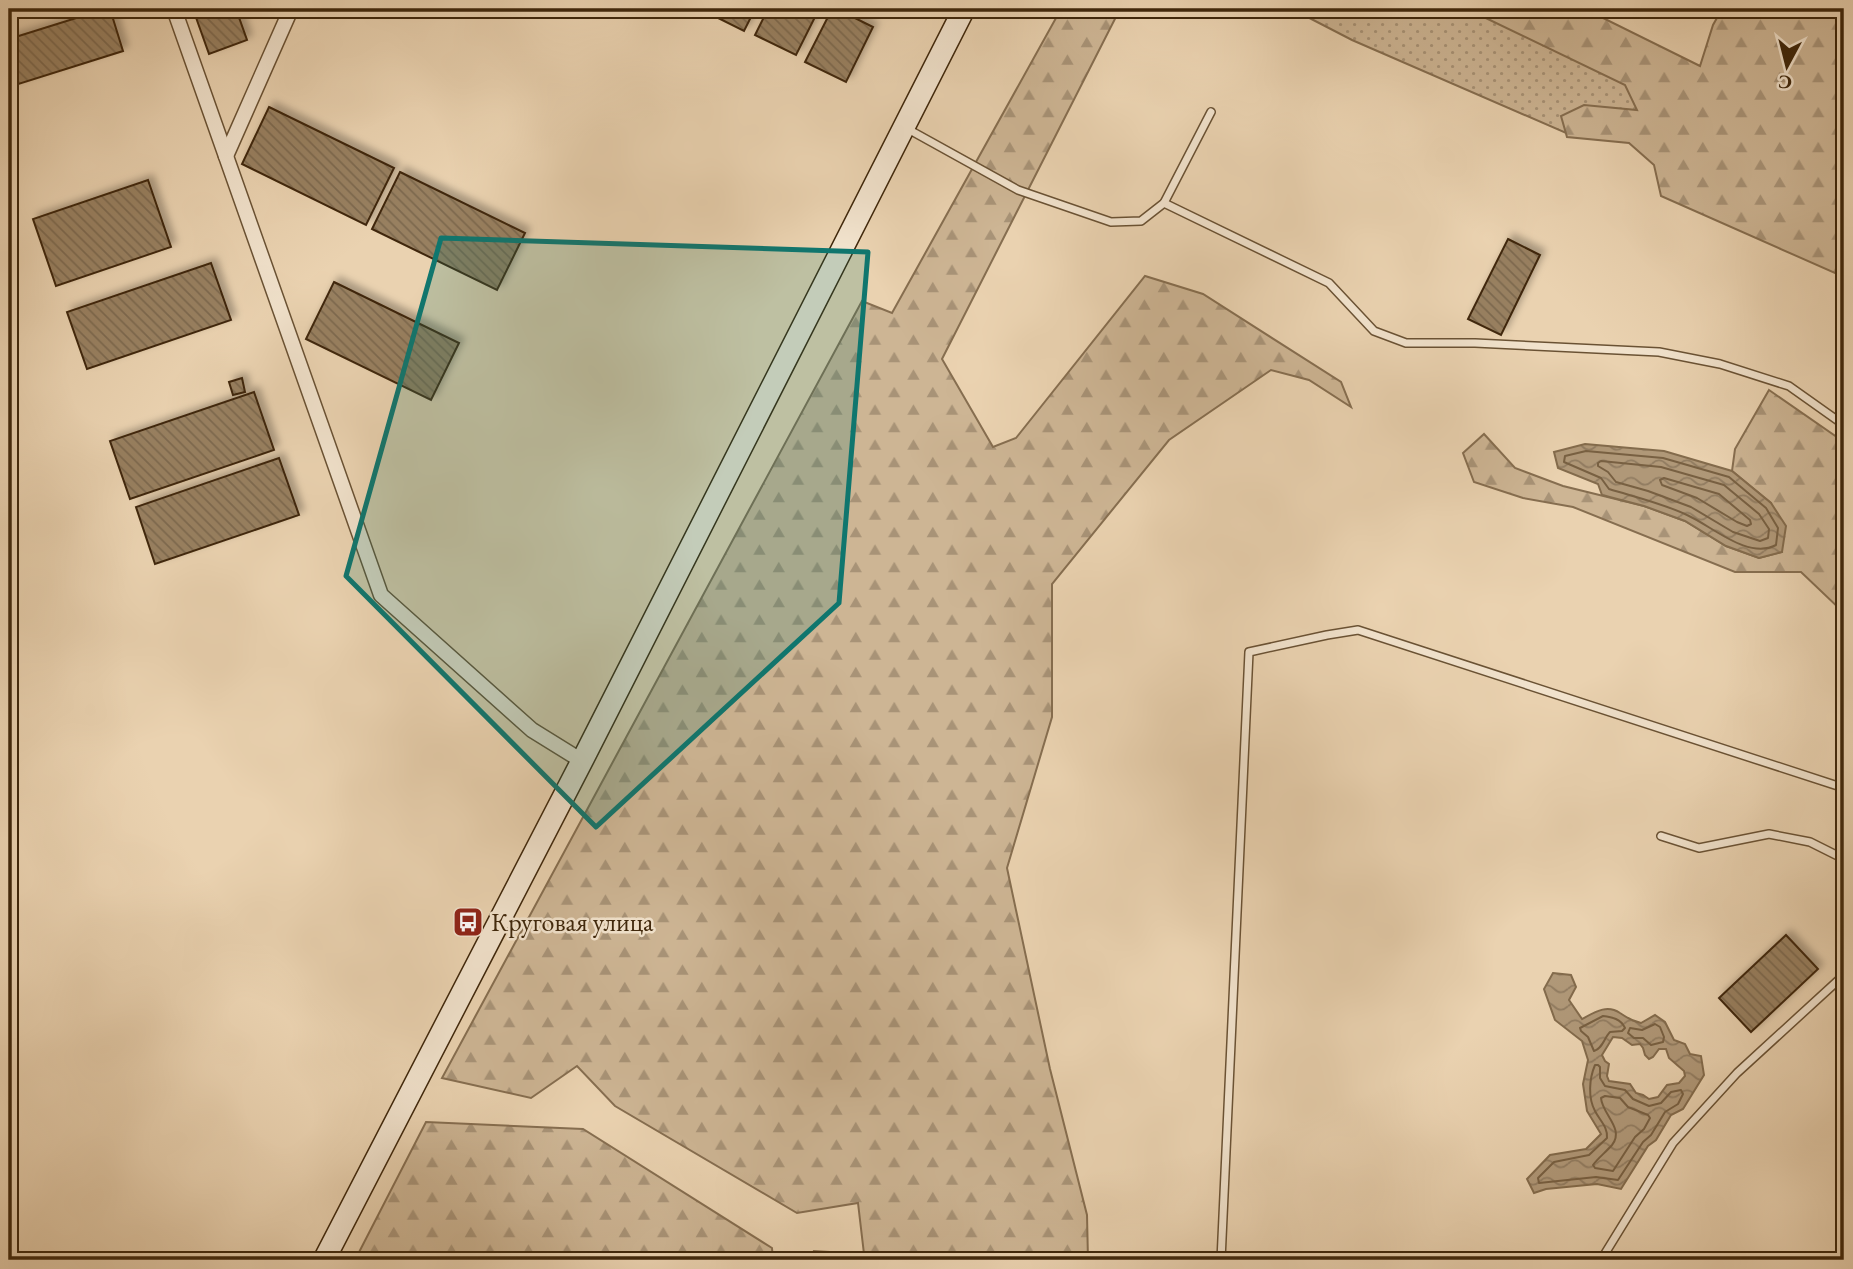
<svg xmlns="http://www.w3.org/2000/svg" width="1853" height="1269" font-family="'EB Garamond',serif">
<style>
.grass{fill:url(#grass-dots);stroke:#866e50;stroke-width:2}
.forest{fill:url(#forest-firs);stroke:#866e50;stroke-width:2}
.water{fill:url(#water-waves);stroke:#836b4c;stroke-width:2;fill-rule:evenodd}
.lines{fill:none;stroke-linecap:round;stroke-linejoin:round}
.shore{stroke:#786042;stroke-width:2}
.building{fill:url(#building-back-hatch);stroke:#3f270b;stroke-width:2;filter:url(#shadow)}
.lane-casing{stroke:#6a5234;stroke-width:10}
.street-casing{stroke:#6a5234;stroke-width:17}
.secondary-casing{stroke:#3f270b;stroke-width:24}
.lane{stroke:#f1e2cc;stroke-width:7}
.street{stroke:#f1e2cc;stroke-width:14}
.secondary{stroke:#f1e2cc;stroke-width:21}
.marked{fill:#0f766e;fill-opacity:0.2;stroke:#0f766e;stroke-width:5;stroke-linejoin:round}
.labels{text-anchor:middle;stroke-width:5;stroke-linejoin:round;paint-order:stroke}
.poi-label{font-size:26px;fill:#3f270b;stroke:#f1e2cc;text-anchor:start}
</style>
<defs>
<pattern id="grass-dots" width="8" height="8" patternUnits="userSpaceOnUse" patternTransform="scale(1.75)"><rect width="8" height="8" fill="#cdb594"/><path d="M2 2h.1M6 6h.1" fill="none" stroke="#a89377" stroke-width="1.8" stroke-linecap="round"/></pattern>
<pattern id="forest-firs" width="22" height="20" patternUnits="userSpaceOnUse" patternTransform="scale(1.75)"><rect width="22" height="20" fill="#cdb594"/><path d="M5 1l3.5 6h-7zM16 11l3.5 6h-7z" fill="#a89377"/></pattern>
<pattern id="water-waves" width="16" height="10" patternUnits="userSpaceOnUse" patternTransform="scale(1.75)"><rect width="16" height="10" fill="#b09878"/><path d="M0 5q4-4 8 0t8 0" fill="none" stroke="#917c61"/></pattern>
<pattern id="building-back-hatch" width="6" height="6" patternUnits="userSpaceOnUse" patternTransform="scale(1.75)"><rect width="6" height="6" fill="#988061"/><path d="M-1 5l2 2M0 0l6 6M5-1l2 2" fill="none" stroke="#7d694e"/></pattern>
<filter id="shadow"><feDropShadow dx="5" dy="-5" stdDeviation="3.5" flood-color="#0004"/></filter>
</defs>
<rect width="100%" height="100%" fill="#ead2b0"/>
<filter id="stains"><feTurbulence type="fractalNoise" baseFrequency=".00286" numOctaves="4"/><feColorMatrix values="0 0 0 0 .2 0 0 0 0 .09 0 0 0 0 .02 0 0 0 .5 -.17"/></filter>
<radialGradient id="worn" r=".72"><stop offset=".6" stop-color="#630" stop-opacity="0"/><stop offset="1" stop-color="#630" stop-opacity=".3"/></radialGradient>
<!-- grass -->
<polygon class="grass" points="1292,9 1472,9 1630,84 1648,111 1573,136 1352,40"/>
<!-- forest -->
<g class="forest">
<polygon points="1061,9 1120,9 942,359 993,447 1016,438 1145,276 1203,294 1341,382 1351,407 1309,380 1271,370 1169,440 1052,584 1052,717 1007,868 1050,1069 1087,1215 1088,1260 815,1260 814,1251 864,1254 858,1203 797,1213 615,1106 577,1066 531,1098 442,1078 862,301 892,313"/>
<polygon points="1467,9 1585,9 1700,66 1713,25 1722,9 1844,9 1844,277 1661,196 1654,165 1629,143 1567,137 1561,116 1584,105 1637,110 1625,85"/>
<polygon points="1769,390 1844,442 1844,613 1801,572 1735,572 1573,507 1523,498 1474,482 1463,453 1484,434 1515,468 1563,486 1644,506 1685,521 1726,546 1759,558 1782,552 1771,503 1732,471 1735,449"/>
<polygon points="426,1122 583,1129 772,1248 773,1260 355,1260"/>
</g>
<!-- water -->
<g class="water">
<polygon points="1585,444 1664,451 1732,471 1771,503 1786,526 1782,552 1759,558 1726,546 1685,521 1644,506 1602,495 1598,484 1558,468 1554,452"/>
<path d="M1553,973L1571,975L1576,987L1569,1000L1582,1019C1595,1012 1607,1004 1620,1013C1630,1019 1629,1020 1641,1023L1655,1015L1665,1022L1674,1040L1685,1044L1690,1054L1701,1056L1704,1075L1683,1109L1671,1115L1656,1140L1648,1146L1621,1189L1597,1184L1546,1189L1534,1193L1527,1179L1550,1155L1586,1149L1601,1134L1587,1111L1583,1084L1588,1060L1582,1041L1555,1020L1544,989ZM1613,1037L1622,1038L1632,1045L1640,1044L1643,1048L1645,1055L1649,1059L1653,1057L1659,1049H1666L1669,1058L1684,1071L1685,1076L1679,1083L1667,1085L1658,1097L1649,1099L1643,1095L1636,1093L1630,1084L1609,1081L1607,1076L1609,1064L1605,1061L1602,1055Z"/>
</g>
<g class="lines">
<!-- shore -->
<g class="shore">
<path d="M1586,451L1663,458L1729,477L1766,508L1778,528L1776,545C1748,560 1712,526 1687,515C1662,503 1635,497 1609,489L1601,478L1564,462L1565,456Z"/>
<polygon points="1601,461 1661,467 1724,485 1759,514 1769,529 1768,538 1760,541 1733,532 1691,507 1648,491 1616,482 1608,472 1598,466 1598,463"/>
<polygon points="1664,478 1719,494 1750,520 1751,524 1747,526 1737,522 1697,498 1662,485 1660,480"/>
<path d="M1603,1016C1612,1017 1621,1019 1625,1028L1622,1031L1610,1032C1604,1038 1603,1048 1594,1051L1588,1037L1581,1031L1580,1028Z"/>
<polygon points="1655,1024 1660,1027 1664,1037 1663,1042 1651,1045 1643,1038 1634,1038 1628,1033 1630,1028 1642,1030"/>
<path d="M1595,1065H1598L1600,1067V1078L1605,1086L1625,1090L1633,1099L1649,1106L1661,1103L1671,1092L1681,1090L1683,1094L1678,1104L1665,1112L1651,1135L1643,1142L1618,1180L1596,1177L1539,1183L1538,1178L1554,1162L1589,1155L1607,1138C1608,1127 1600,1121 1595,1111C1588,1098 1589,1079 1595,1065Z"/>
<path d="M1605,1096L1620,1098L1628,1107L1648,1115L1650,1118L1644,1129L1635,1137L1613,1171L1595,1168L1593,1165C1598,1158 1606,1152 1612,1145C1625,1129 1602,1114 1601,1098Z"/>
</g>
</g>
<!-- building -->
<g class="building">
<polygon points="105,9 110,9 123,51 9,87 9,39"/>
<polygon points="193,9 236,9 247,40 209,54"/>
<polygon points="705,9 755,9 744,31 704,11"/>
<polygon points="768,9 819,9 796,55 755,35"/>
<polygon points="832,9 837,9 873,27 846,82 805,62"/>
<polygon points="269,107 394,168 366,225 242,164"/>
<polygon points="400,172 525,233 497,290 372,229"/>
<polygon points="148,180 171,247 56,286 33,219"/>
<polygon points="1508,239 1540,255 1501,335 1468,319"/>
<polygon points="211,263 231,320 87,369 67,312"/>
<polygon points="334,282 459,343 431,400 306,339"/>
<polygon points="242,378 245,392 233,395 229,382"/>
<polygon points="254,392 274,450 130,499 110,441"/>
<polygon points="279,458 299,515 155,564 136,507"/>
<polygon points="1786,935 1818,969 1751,1032 1719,998"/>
</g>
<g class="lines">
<!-- lane casing -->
<g class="lane-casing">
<g id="lane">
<polyline points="906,128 1018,190 1111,222 1141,221 1164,203 1211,112"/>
<polyline points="1164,203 1329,283 1374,331 1406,343 1475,343 1659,352 1720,364 1789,386 1844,425"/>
<polyline points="1661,836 1699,848 1769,834 1810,842 1844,859"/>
<polyline points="1221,1260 1249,652 1327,635 1358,630 1844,788"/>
<polyline points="1601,1260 1673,1143 1737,1073 1844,975"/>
</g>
</g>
<!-- street casing -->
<g class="street-casing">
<g id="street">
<polyline points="174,9 381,595 532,730 582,761"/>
<polyline points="226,156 291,9"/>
</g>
</g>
<!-- secondary casing -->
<g class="secondary-casing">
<polyline id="secondary" points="324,1260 582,761 964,9"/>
</g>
<!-- lane -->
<use href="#lane" class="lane"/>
<!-- street -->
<use href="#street" class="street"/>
<!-- secondary -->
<use href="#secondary" class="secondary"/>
</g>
<!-- marked area -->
<path class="marked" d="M441,238L868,252L839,603L596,827L346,576Z"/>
<!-- icons -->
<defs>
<g id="bus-square" transform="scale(1.575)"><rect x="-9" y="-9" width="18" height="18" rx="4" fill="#8f2418" stroke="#f1e2cc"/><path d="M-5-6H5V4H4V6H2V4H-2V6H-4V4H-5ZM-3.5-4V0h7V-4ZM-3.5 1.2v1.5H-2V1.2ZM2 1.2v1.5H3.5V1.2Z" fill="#fff"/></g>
</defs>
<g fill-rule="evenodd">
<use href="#bus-square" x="468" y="922"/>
</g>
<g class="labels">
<!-- poi labels -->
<g class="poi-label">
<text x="491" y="931">Круговая улица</text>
</g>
</g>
<!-- margin -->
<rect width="1853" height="1269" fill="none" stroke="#ead2b0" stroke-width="35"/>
<rect x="10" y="10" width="1832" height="1248" fill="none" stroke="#3f270b" stroke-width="3.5"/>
<rect x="18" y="18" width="1818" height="1234" fill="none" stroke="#3f270b" stroke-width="2"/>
<!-- north arrow -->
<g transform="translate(1787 66) rotate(187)" stroke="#f1e2cc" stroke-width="5" paint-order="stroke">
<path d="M0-5L12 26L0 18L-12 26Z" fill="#3f270b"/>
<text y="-10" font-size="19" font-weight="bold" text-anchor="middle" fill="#3f270b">С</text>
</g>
<rect width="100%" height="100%" filter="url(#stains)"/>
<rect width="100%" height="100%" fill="url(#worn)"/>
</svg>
